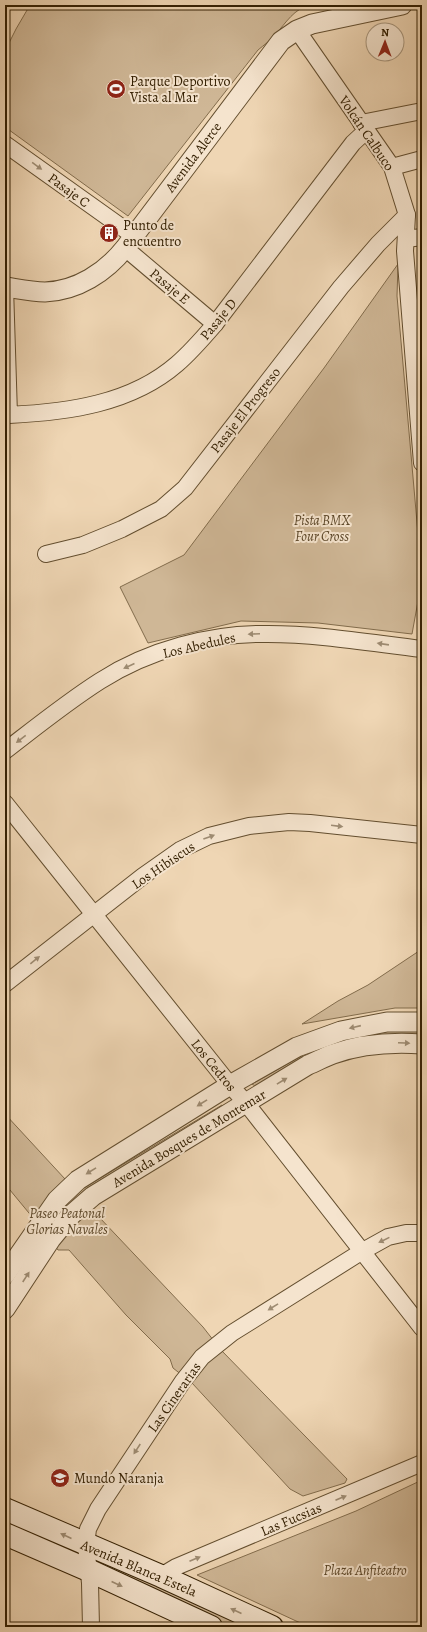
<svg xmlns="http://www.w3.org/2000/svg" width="427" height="1632" font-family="Alegreya,serif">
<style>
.green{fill:#cfb796;stroke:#826c4c}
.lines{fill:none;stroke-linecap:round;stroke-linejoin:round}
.minor-casing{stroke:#634e2f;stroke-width:18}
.tertiary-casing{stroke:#634e2f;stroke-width:21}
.secondary-casing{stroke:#342003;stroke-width:24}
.minor{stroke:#f5e4ce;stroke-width:16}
.tertiary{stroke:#f5e4ce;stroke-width:19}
.secondary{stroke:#f5e4ce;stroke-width:22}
.oneway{fill:#9e8c73}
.labels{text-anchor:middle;stroke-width:4;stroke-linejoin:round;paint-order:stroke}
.poi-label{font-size:14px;fill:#342003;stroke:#f5e4ce;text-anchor:start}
.street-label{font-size:14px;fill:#342003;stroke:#f5e4ce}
.park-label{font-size:14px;font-style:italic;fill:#5b4628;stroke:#f5e4ce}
</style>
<rect width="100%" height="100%" fill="#efd6b4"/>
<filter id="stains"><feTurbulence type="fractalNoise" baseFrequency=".005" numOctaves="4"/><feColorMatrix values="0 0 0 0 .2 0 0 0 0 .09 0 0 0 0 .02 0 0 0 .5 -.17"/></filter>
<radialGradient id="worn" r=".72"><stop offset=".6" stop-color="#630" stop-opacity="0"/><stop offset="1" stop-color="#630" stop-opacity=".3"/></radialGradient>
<!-- green -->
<g class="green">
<path d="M30,5H311C294,8 286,23 275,35C271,40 264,45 258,50L128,216L5,127V51L16,29Z"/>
<polygon points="398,264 397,296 422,579 412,634 318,623 241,621 148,643 120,587 184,555 324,368"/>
<polygon points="422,949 422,1008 395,1008 302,1024 338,1001 368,985"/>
<polygon points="400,1029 422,1032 422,1039 405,1036 258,1088 252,1084 308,1052 363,1033"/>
<polygon points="222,1105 226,1109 82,1199 203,1327 221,1350 347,1479 345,1483 303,1496 290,1489 192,1383 173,1368 170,1359 126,1315 69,1250 58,1250 47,1236 5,1293 5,1286 43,1230 5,1184 5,1114 77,1192"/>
<polygon points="422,1480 422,1627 309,1627 197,1575 356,1511"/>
<polygon points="95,1556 250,1627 228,1627 93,1566"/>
</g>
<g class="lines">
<!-- minor casing -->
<g class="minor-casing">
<g id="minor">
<polyline points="297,30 392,167 407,215 405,251 422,463"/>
<polyline points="361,123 422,111"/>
<polyline points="5,144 134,236"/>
<polyline points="392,167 422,159"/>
<polyline points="406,239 422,237"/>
<polyline points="125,248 215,324"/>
<path d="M5,287L9,415C68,412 131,404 177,364C191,352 203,338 215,324L353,143L366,131"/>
<polyline points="46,554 83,545 122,529 161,509 185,488 341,287 378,244 407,215"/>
<path d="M5,751C36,727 67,702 100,681C148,650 211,633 268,634C319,634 371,643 422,649"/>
<polyline points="5,803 230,1085 246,1103 422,1328"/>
<polyline points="5,984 143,876 180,850 209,836 249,826 289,822 310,823 422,835"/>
<polyline points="161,1576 176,1567 422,1463"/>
<polyline points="91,1627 90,1583 86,1545 88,1529 98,1509 183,1381 202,1357 232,1333 361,1252 388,1237 406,1233 422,1233"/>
</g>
</g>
<!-- tertiary casing -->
<g class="tertiary-casing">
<g id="tertiary">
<path d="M5,287C18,289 32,292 45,292C77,291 106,272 125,248L281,41L297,30L312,24L402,5"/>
<polyline points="5,1275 57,1200 78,1180 230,1085 297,1047 341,1031 387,1022 422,1022"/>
<path d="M5,1309L51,1239L70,1216L93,1196L308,1065C316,1062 324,1057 333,1054C361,1044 393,1042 422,1044"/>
</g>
</g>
<!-- secondary casing -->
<g class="secondary-casing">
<g id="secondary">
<polyline points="5,1509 161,1576 272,1627"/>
<polyline points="5,1534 88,1570 211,1627"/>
</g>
</g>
<!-- minor -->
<use href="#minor" class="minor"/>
<!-- tertiary -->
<use href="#tertiary" class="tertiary"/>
<!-- secondary -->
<use href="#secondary" class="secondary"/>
</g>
<!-- one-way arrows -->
<defs><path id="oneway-solid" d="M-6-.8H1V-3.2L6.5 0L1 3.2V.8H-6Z"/></defs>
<g class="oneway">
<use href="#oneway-solid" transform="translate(37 166) rotate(36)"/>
<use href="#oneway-solid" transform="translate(254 634) rotate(177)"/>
<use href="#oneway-solid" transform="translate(383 644) rotate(-172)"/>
<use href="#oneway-solid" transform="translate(129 666) rotate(156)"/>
<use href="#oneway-solid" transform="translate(21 739) rotate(142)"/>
<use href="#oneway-solid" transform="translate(337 826) rotate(7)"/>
<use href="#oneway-solid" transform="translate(209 837) rotate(-20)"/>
<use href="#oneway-solid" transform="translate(35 960) rotate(-39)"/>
<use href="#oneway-solid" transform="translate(355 1027) rotate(167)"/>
<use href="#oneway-solid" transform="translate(404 1043) rotate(3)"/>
<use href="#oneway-solid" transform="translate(282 1081) rotate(-31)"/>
<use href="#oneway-solid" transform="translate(202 1103) rotate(148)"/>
<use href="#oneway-solid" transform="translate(91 1171) rotate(148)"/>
<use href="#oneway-solid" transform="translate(384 1240) rotate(154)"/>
<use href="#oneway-solid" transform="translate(26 1277) rotate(-57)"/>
<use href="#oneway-solid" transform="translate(273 1307) rotate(148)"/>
<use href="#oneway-solid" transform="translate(137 1449) rotate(123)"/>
<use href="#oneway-solid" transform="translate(341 1498) rotate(-23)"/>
<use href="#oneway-solid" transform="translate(66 1536) rotate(-156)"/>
<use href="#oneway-solid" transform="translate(195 1559) rotate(-23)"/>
<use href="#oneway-solid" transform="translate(117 1584) rotate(25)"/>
<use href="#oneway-solid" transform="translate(236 1611) rotate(-156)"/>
</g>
<!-- icons -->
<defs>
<g id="stadium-disc" transform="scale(1)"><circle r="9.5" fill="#8f2418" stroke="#f5e4ce"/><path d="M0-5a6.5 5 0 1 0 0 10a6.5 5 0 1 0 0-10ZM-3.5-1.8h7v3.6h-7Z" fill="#fff"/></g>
<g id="building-disc" transform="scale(1)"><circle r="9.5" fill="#8f2418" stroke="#f5e4ce"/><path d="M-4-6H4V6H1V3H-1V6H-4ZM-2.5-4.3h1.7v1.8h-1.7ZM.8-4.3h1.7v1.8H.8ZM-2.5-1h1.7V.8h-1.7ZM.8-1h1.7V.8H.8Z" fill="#fff"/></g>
<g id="school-disc" transform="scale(1)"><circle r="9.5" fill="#8f2418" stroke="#f5e4ce"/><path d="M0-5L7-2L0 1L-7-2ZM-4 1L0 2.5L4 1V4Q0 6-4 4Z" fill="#fff"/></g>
</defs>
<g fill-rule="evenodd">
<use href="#stadium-disc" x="116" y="89"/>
<use href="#building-disc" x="109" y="233"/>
<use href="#school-disc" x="60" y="1478"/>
</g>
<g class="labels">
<!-- poi labels -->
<g class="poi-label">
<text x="130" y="86">Parque Deportivo<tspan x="130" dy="16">Vista al Mar</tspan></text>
<text x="123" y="230">Punto de<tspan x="123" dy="16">encuentro</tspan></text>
<text x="74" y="1483">Mundo Naranja</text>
</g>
<!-- street labels -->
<g class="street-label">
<text transform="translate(367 133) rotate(56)" y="5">Volcán Calbuco</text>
<text transform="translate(193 157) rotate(-53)" y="5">Avenida Alerce</text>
<text transform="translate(69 190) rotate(36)" y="5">Pasaje C</text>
<text transform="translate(170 286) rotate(40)" y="5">Pasaje E</text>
<text transform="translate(218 319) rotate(-51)" y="5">Pasaje D</text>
<text transform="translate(245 410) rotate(-52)" y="5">Pasaje El Progreso</text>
<text transform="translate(199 645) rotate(-13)" y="5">Los Abedules</text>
<text transform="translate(163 865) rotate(-34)" y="5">Los Hibiscus</text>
<text transform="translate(214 1065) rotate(51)" y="5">Los Cedros</text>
<text transform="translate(189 1138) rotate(-31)" y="5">Avenida Bosques de Montemar</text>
<text transform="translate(174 1397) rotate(-55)" y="5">Las Cinerarias</text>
<text transform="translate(291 1519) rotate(-23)" y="5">Las Fucsias</text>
<text transform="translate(139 1568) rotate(23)" y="5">Avenida Blanca Estela</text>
</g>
<!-- park labels -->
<g class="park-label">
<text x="322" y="525">Pista BMX<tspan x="322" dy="16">Four Cross</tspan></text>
<text x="67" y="1218">Paseo Peatonal<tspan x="67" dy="16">Glorias Navales</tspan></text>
<text x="365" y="1575">Plaza Anfiteatro</text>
</g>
</g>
<!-- margin -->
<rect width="427" height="1632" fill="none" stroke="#efd6b4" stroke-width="20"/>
<rect x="6" y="6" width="415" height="1620" fill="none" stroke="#342003" stroke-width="2"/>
<rect x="10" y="10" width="407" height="1612" fill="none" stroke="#342003"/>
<!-- north arrow -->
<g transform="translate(385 42) rotate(1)"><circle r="19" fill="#f5e4ce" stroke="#a8967d"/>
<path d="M0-3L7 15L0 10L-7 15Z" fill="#8f2418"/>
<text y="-6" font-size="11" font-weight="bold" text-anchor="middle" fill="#342003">N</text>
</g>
<rect width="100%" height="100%" filter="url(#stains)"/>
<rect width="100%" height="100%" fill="url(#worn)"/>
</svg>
